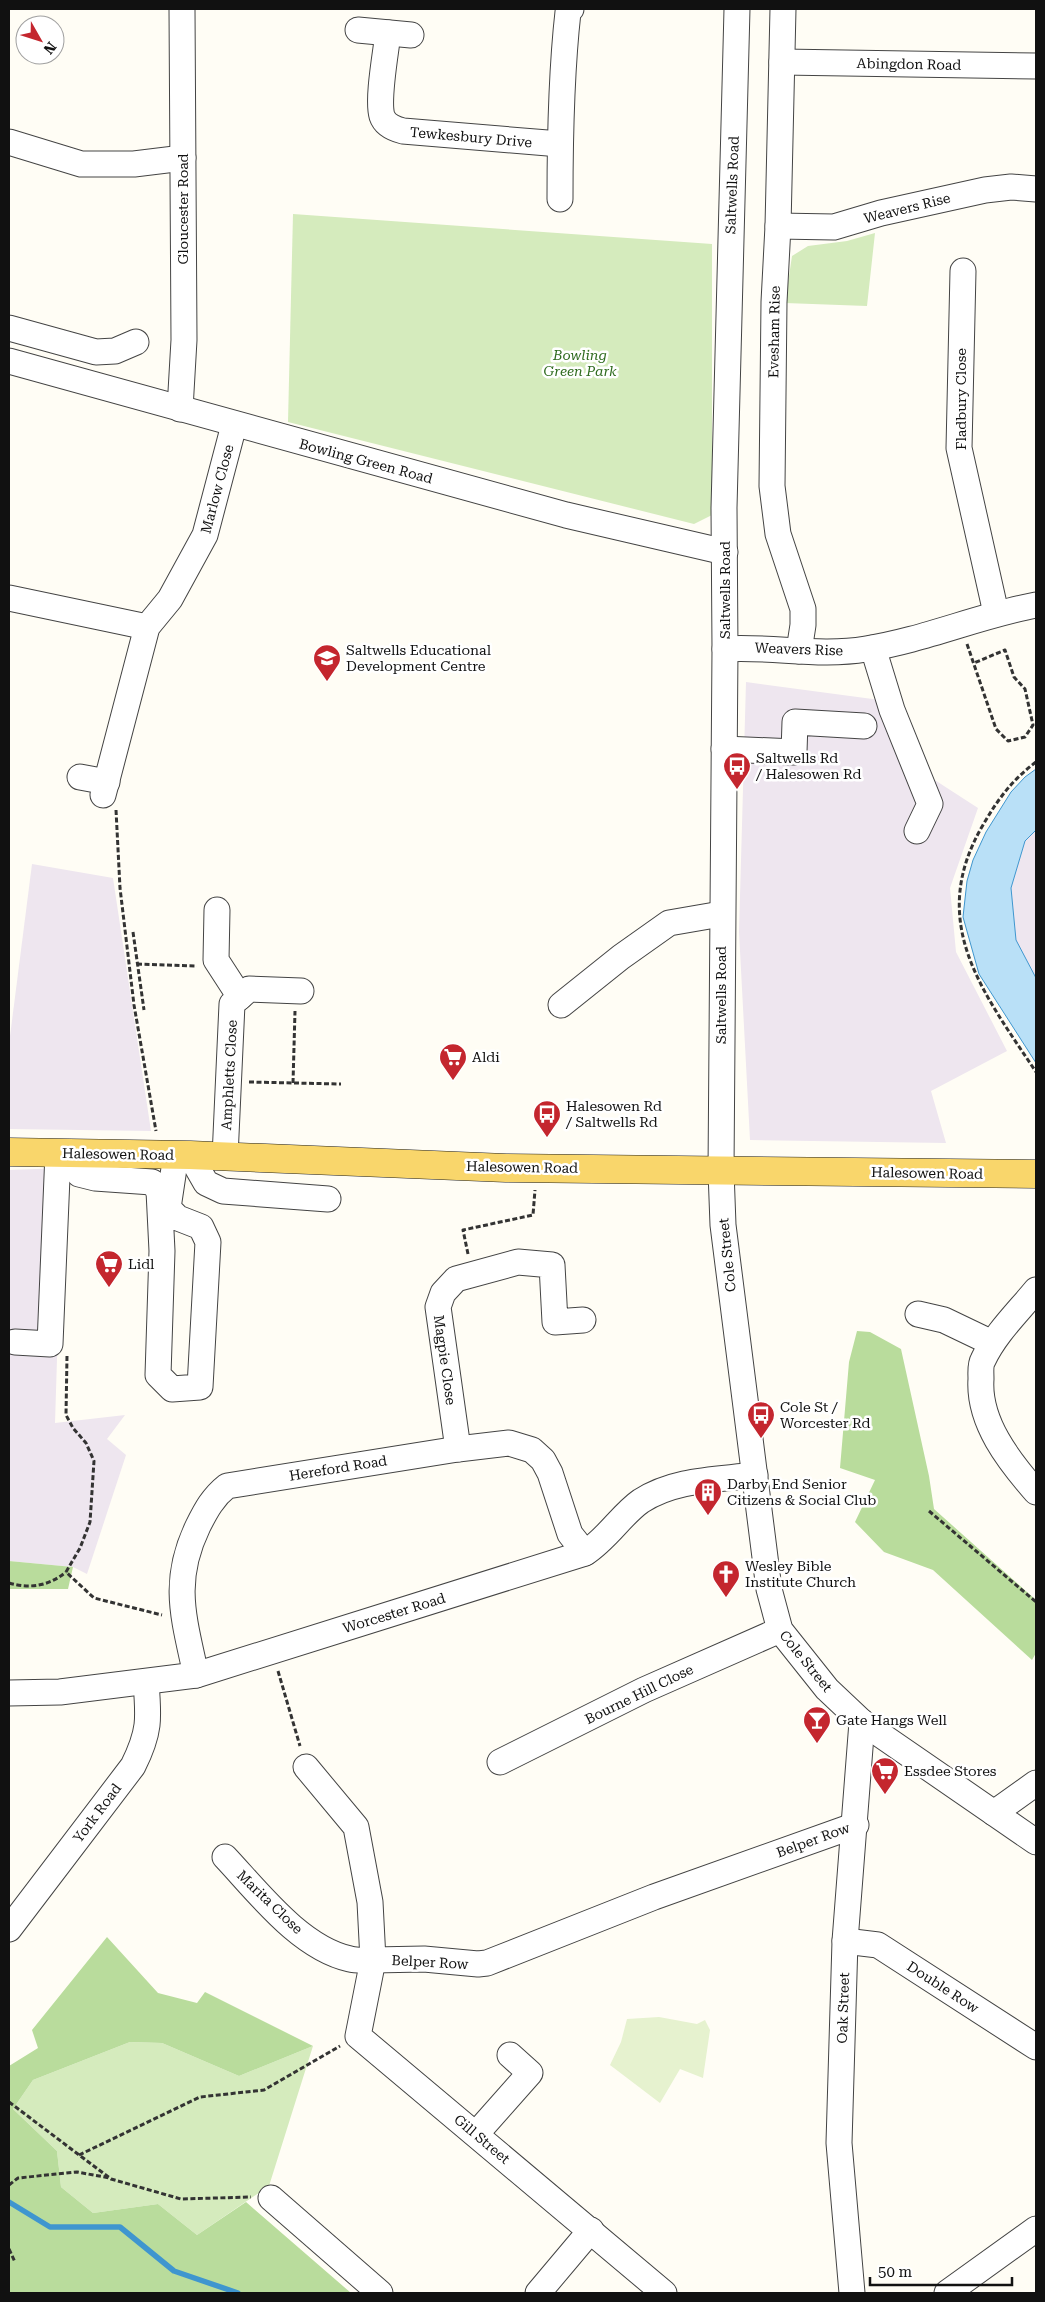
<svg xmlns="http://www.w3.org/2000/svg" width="1045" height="2302" font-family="'Roboto Serif',serif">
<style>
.industrial{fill:#eee6ef}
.green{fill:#d5ebbd}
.forest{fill:#b9dc9c}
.pitch{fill:#e6f2cf}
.water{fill:#b9e0f7;stroke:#3f96cf}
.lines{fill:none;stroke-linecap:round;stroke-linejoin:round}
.stream{stroke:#3f96cf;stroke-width:5.5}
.minor-casing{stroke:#444;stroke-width:27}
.major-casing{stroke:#222;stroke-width:29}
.path{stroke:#333;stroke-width:3;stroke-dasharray:5 2.5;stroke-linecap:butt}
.minor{stroke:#fff;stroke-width:25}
.major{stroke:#f9d66b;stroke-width:28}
.labels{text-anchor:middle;stroke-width:5;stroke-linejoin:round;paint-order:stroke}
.street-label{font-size:14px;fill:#111;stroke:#fff}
.park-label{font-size:14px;font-style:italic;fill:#2f6b1f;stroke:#fff}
.poi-label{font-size:14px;fill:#111;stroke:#fff;text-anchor:start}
</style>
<rect width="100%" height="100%" fill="#fffdf5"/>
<!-- industrial -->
<g class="industrial">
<polygon points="746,682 895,702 927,775 978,808 950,888 956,952 1007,1051 931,1091 946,1143 750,1140 739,932"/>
<polygon points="1036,830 1036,978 1016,941 1011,888 1025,841"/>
<polygon points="32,864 113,878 151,1131 9,1129 9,1044"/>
<polygon points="63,1168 55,1423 125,1415 107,1439 126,1455 87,1574 73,1567 9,1561 9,1170"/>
</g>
<!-- green -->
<g class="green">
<polygon points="293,214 712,244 712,515 694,524 288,422"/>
<polygon points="875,233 867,306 785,303 792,256 808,246 847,241"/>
<polygon points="130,2042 162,2043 239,2076 313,2046 269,2186 197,2235 158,2204 93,2213 61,2187 57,2151 13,2109 33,2080"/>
</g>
<!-- forest -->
<g class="forest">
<polygon points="857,1331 870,1332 901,1349 929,1476 934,1509 1036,1600 1036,1653 1032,1660 933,1570 884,1552 855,1522 875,1480 840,1468 849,1362"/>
<polygon points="9,1561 73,1567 68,1589 9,1589"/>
<polygon points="107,1937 158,1993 197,2003 205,1992 313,2046 239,2076 162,2043 130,2042 33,2080 13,2109 57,2151 61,2187 93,2213 158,2204 197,2235 246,2202 351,2293 9,2293 9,2066 38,2048 32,2030"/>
</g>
<!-- pitch -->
<polygon class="pitch" points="659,2017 697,2024 705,2020 710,2030 703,2078 680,2069 660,2103 610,2065 621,2042 627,2019"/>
<!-- water -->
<polygon class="water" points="1036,769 1036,830 1025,841 1011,888 1016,940 1036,978 1036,1063 979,974 963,917 967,881 973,860 986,832 1011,792 1025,777"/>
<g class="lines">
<!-- stream -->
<polyline class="stream" points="9,2202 50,2227 120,2227 174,2271 238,2293"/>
<!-- minor casing -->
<g class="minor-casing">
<g id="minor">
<polyline points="737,9 724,508 725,649 721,1171 723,1225 769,1589 780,1630 827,1689 862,1722 1036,1842"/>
<polyline points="783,9 778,226 774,302 772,486 778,534 803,609 803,625 799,651"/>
<polyline points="358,30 411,35"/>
<path d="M388,33C386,52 377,99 382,116C385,125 395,129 403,131L560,144"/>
<polyline points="782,62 1036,66"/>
<polyline points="9,142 81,164 134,164 183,158"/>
<path d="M560,199C560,137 561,74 568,12L571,9"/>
<polyline points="778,226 834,227 881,213 985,190 1011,187 1036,189"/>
<polyline points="963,271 959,448 996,613"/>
<polyline points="9,328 96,352 115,351 136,342"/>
<polyline points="9,361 566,515 725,552"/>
<polyline points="180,409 184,340 182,9"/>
<polyline points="9,598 147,627"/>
<polyline points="873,648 892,710 930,804 917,831"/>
<path d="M725,649C772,646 820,657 866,649C924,640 978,616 1036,605"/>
<polyline points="724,749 794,752 795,722 864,726"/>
<polyline points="80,777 107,782"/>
<polyline points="103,795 147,627 170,599 205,535 234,425"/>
<polyline points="217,910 216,960 240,997"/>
<polyline points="561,1005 621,957 669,923 721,914"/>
<polyline points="82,1153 79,1174 95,1178 152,1182 159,1191 162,1251 158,1375 172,1389 200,1387 208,1242 201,1227 178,1218 168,1208 176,1155"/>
<polyline points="190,1155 206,1183 223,1191 328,1199"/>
<polyline points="225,1157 232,1004 249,989 301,991"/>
<path d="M1036,1290C1018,1312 995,1334 983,1360C980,1365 981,1373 981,1379C978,1422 1009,1461 1036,1492"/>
<polyline points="918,1314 944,1320 992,1343"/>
<polyline points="15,1342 50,1344 58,1153"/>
<polyline points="458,1449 438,1307 443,1293 456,1279 518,1262 552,1265 555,1322 583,1320"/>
<path d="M196,1675C184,1618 171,1582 198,1526C206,1510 213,1497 227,1486L458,1449L509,1443L532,1450L543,1460L550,1473L570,1534L585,1553"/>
<path d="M9,1693L60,1692L196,1675L585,1553C607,1539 622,1514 641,1501C675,1479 716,1480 755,1475"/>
<polyline points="500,1762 644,1690 780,1630"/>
<polyline points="306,1767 356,1827 370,1902 373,1960 424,1959 478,1964 487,1963 654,1897 856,1825"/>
<polyline points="994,1813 1036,1783"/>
<path d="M225,1857C258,1892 300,1948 350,1959C357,1961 366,1960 373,1960L358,2036L664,2293"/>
<path d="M9,1929L133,1766C150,1732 149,1719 146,1682"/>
<polyline points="845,1941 878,1945 1036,2047"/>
<polyline points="476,2134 530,2073 510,2055"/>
<polyline points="271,2198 380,2293"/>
<polyline points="538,2293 591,2230"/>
<polyline points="852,2293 839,2143 845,1941 862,1722"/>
<polyline points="947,2293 1036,2229"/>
</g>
</g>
<!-- major casing -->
<g class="major-casing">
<polyline id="major" points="9,1152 190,1155 506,1168 1036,1174"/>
</g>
<!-- path -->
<g class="path">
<polyline points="967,644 996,729 1008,741 1025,737 1033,725 1025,689 1014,677 1005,650 974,663"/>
<path d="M1036,762C1012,780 998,799 983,825C926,922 983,992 1036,1072"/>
<polyline points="116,810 120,888 134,1005 156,1131"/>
<polyline points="133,932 144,1010"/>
<polyline points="137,964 197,966"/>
<polyline points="249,1082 341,1084"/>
<polyline points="293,1083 295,1011"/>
<polyline points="468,1254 463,1230 533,1215 535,1190"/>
<polyline points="67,1356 66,1415 73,1428 86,1443 94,1461 90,1522 80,1548 66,1572 94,1598 162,1615"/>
<polyline points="929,1511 1036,1602"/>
<path d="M9,1583C30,1589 49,1586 66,1572"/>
<polyline points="278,1671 300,1746"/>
<polyline points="9,2102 111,2179 181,2199 251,2197"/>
<polyline points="79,2155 200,2097 264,2090 340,2046"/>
<polyline points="9,2185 18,2178 77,2172 110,2178"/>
<polyline points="9,2249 15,2262"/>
</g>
<!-- minor -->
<use href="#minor" class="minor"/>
<!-- major -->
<use href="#major" class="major"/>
</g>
<!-- icons -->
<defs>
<g id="school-pin" transform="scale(1.4375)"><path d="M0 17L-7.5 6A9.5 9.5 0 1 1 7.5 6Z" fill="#c4262e" stroke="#fff"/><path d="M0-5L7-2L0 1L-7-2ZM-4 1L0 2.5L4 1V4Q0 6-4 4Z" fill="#fff"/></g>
<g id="bus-pin" transform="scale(1.4375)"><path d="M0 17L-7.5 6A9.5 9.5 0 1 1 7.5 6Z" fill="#c4262e" stroke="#fff"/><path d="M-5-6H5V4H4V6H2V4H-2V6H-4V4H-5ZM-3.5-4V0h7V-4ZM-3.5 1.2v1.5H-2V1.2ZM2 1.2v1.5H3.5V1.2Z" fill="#fff"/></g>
<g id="supermarket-pin" transform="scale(1.4375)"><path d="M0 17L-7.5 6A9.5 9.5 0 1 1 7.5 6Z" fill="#c4262e" stroke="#fff"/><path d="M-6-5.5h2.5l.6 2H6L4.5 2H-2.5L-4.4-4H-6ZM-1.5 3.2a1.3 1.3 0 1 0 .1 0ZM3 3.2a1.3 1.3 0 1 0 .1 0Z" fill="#fff"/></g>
<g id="building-pin" transform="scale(1.4375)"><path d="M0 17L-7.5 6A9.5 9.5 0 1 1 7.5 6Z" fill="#c4262e" stroke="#fff"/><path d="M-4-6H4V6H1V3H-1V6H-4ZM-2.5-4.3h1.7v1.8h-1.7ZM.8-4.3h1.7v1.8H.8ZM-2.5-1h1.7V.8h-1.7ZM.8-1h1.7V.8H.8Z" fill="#fff"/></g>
<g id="church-pin" transform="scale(1.4375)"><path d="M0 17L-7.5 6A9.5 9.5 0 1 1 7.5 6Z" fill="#c4262e" stroke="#fff"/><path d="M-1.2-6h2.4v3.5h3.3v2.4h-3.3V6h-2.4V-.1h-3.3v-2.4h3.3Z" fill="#fff"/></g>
<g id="bar-pin" transform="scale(1.4375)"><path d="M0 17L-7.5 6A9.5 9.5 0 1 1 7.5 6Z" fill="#c4262e" stroke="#fff"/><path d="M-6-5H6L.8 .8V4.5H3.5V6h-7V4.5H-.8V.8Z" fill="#fff"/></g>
</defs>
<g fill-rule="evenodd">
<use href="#school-pin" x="327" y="658"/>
<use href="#bus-pin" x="737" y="766"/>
<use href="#supermarket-pin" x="453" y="1057"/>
<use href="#bus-pin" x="547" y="1114"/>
<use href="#supermarket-pin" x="109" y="1264"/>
<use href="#bus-pin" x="761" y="1415"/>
<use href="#building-pin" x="708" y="1492"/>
<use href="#church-pin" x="726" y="1574"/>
<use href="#bar-pin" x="817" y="1720"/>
<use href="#supermarket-pin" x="885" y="1771"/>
</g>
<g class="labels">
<!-- street labels -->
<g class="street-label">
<text transform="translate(909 64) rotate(1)" y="5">Abingdon Road</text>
<text transform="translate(471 137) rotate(5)" y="5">Tewkesbury Drive</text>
<text transform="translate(732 185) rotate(-88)" y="5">Saltwells Road</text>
<text transform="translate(907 208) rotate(-14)" y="5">Weavers Rise</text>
<text transform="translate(183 209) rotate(-90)" y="5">Gloucester Road</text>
<text transform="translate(774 332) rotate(-89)" y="5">Evesham Rise</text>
<text transform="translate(961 399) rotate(-90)" y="5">Fladbury Close</text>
<text transform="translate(366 461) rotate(15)" y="5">Bowling Green Road</text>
<text transform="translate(217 489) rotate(-75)" y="5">Marlow Close</text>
<text transform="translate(725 590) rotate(-90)" y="5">Saltwells Road</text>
<text transform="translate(799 649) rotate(2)" y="5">Weavers Rise</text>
<text transform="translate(721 995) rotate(-90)" y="5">Saltwells Road</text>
<text transform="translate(229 1075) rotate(-87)" y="5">Amphletts Close</text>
<text transform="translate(118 1154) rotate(1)" y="5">Halesowen Road</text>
<text transform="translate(522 1167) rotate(1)" y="5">Halesowen Road</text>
<text transform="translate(927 1173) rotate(1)" y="5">Halesowen Road</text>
<text transform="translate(727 1255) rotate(-96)" y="5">Cole Street</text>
<text transform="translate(445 1360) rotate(82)" y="5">Magpie Close</text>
<text transform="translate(338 1468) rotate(-9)" y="5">Hereford Road</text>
<text transform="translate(394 1613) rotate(-17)" y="5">Worcester Road</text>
<text transform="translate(806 1661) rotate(51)" y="5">Cole Street</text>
<text transform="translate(639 1694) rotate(-26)" y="5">Bourne Hill Close</text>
<text transform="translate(97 1813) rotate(-53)" y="5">York Road</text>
<text transform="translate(813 1840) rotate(-20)" y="5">Belper Row</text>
<text transform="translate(270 1902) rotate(44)" y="5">Marita Close</text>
<text transform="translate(430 1962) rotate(3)" y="5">Belper Row</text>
<text transform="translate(943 1987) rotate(33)" y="5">Double Row</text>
<text transform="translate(843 2008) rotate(-88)" y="5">Oak Street</text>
<text transform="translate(482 2139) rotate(40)" y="5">Gill Street</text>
</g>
<!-- park labels -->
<g class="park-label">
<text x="580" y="360">Bowling<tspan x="580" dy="16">Green Park</tspan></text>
</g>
<!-- poi labels -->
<g class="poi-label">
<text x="346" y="655">Saltwells Educational<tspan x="346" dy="16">Development Centre</tspan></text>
<text x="756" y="763">Saltwells Rd<tspan x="756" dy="16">/ Halesowen Rd</tspan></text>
<text x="472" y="1062">Aldi</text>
<text x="566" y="1111">Halesowen Rd<tspan x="566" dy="16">/ Saltwells Rd</tspan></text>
<text x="128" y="1269">Lidl</text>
<text x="780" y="1412">Cole St /<tspan x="780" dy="16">Worcester Rd</tspan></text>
<text x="727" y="1489">Darby End Senior<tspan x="727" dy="16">Citizens &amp; Social Club</tspan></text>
<text x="745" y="1571">Wesley Bible<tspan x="745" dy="16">Institute Church</tspan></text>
<text x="836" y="1725">Gate Hangs Well</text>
<text x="904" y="1776">Essdee Stores</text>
</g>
</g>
<!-- border -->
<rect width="1045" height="2302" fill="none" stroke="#111111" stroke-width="20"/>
<!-- north arrow -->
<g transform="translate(40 40) rotate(129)"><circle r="24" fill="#ffffff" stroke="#a0a0a0"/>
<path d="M0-4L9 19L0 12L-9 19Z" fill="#c4262e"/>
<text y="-8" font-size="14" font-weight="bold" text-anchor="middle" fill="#111111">N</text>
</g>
<!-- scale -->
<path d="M870 2277v8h142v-8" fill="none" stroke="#111111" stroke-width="2.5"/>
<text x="878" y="2277" font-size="15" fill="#111111" stroke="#ffffff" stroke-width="4" paint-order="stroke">50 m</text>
</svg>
